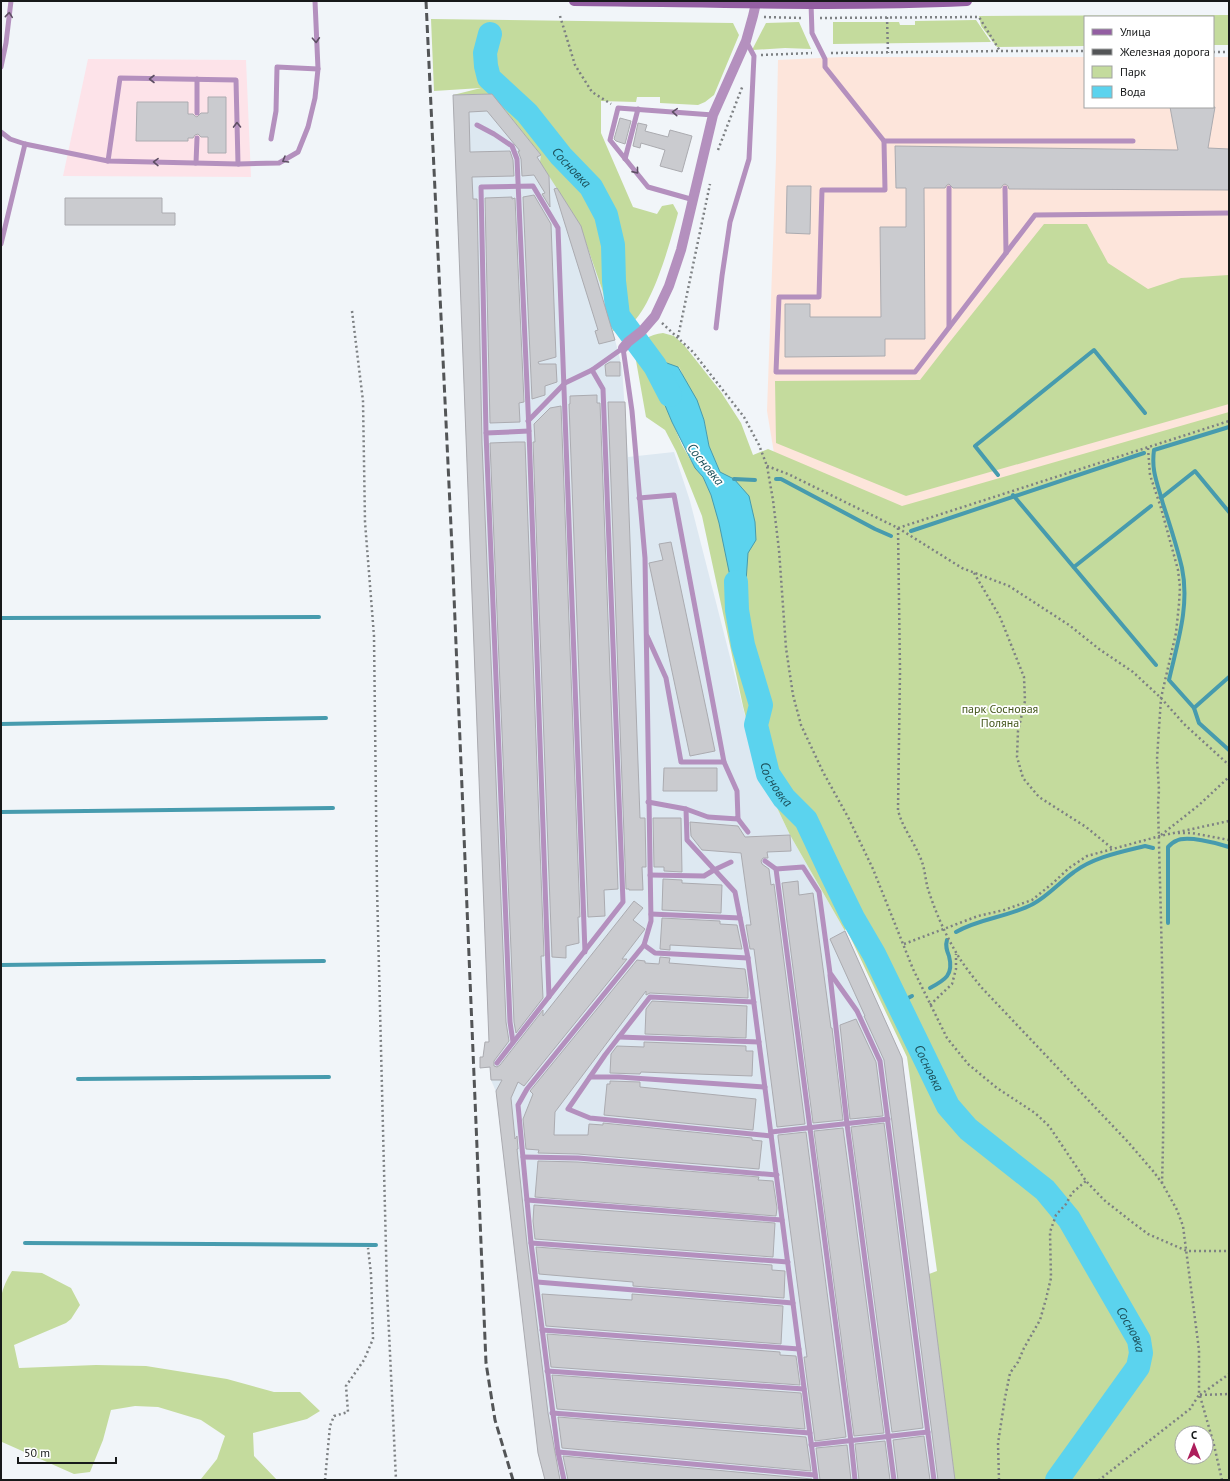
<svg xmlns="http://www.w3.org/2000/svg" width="1230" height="1481" font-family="'PT Sans',sans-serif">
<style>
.commercial{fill:#fde3e9}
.built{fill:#dde8f1}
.medical{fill:#fde5db}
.green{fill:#c4db9d;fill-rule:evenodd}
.water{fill:#5bd3ee;stroke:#479bae}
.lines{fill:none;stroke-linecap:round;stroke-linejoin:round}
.stream{stroke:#479bae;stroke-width:4}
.river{stroke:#5bd3ee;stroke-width:24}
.building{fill:#cacbcf;stroke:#ababb0}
.path{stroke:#7d8083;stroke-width:2.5;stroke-dasharray:2 3;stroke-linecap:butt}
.service{stroke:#b490be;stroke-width:5}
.minor{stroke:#b490be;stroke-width:10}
.secondary{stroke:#935ea2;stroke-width:10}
.rail{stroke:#535557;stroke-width:3;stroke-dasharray:8 4;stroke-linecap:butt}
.oneway{stroke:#5e4f64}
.labels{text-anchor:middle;stroke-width:3.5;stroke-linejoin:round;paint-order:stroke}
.park-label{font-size:12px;fill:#47591f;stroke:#fff}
.water-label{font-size:13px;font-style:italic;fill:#1c505b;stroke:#fff}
</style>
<rect width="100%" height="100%" fill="#f1f5f9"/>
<!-- commercial -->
<polygon class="commercial" points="88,59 246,60 251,177 63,176"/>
<!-- built -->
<polygon class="built" points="492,94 541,155 579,223 602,289 622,367 628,457 674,452 690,501 759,770 790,835 845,931 902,1058 955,1480 545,1480 538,1453 497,1094 491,1080 490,1068 480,1068 480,1057 483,1057 485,1042 489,1042 453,95"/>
<!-- medical -->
<polygon class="medical" points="841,57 1085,57 1085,107 1213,107 1213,57 1229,57 1229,416 899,521 775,459 767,411 776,159 778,60"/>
<!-- green -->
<g class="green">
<polygon points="1229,15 1229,45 1213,45 1213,17 1085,17 1085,46 997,47 981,26 979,16"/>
<path d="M431,19L733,23L739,35L714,95L705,102L698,105L660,103V97H637L636,102L601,101V133L633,207L657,214L662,206L673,204L678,213C671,240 653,305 632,323C628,327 619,329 613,331L602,289L579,223L540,162L541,155L492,94L453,95L481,88L434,91Z"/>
<polygon points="976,20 991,42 833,44 833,22 899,22 900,25 915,25 915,21"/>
<polygon points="799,22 811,49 785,48 752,50 766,23"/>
<polygon points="1044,224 1087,224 1108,263 1148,289 1181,278 1229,275 1229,404 906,496 776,443 775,381 920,380 948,344"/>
<path d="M663,333L674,336L684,345L721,392L741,423L753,455L768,449L902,506L1229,412V1480H955L929,1274L937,1271L907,1057L846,928L845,931L790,835L759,770L743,706L702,516L676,451L665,430L646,417L635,355C638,341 650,334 663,333ZM679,367L704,420L709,446L720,472L711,495L703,477L695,468L682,445L654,379ZM1182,1433H1206V1457H1182Z"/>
<path d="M12,1271L42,1273L71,1288L80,1305L71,1319L66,1323L14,1345L19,1368L96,1365L146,1366L227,1379L274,1392H300L320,1411L307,1419L253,1433L254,1456L277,1480H199L201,1479L217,1459L225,1436L201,1420L158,1407L135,1406L111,1410L103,1440L90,1472L74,1474L2,1442L1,1320C2,1311 0,1305 1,1297C3,1287 7,1279 12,1271Z"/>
</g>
<!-- water -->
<polygon class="water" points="664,362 678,367 697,400 704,420 709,446 720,472 734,479 749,496 755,522 756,540 748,553 745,596 738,615 719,523 711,495 703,477 695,468 672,422 654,379 655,366"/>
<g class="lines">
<!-- stream -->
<g class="stream">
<path d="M1229,427L1154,450C1151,472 1158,484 1163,504C1170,525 1177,547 1182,568C1190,606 1177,644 1169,680L1194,708L1199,723L1229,750"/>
<polyline points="998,475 975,446 1094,350 1145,413"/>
<polyline points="734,479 755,480"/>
<polyline points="776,479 781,479 875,529 891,536"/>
<polyline points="1013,495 1156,665"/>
<polyline points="1161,498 1195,471 1229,512"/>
<polyline points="911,531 1144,453"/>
<polyline points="1074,567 1151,506"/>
<polyline points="1,618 319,617"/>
<polyline points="1194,708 1229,677"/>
<polyline points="1,724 326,718"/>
<polyline points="1,812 333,808"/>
<path d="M1168,923V847C1170,845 1173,842 1176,841C1186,835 1217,843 1229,847"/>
<path d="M956,932C980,918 1009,917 1033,904C1048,896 1060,882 1074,872C1094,857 1121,852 1145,846L1153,848"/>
<polyline points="1,965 324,961"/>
<path d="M930,988C945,980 954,975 949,956C947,951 945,946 947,940"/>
<polyline points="898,1003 912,996"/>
<polyline points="78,1079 329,1077"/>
<polyline points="25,1243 376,1245"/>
</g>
<!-- river -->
<g class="river">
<path id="s1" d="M490,34L485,53L486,66L489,78L527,113L561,156L591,187L606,215L613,245L614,281L618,316L655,366L670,395"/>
<path id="s2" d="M736,582L737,610L743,645L761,705L756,725L768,774L784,798L806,820L831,873L853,918L874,954L948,1106L968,1129L1045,1190L1069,1219L1139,1340L1141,1353L1138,1367L1057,1480"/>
</g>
</g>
<!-- building -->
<g class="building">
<polygon points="492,94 541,155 537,157 549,176 550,207 542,194 545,193 534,175 522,176 521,159 518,151 520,151 487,111 469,112 470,152 510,151 513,160 514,176 472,177 473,199 477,199 482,443 506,1022 509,1041 494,1061 494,1066 497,1067 500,1065 543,1010 543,1016 634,901 643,908 633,920 645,929 622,959 627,959 524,1086 518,1082 511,1098 515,1139 517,1136 518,1149 517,1149 527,1244 548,1413 560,1480 545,1480 538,1453 496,1091 502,1080 491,1080 490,1067 480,1068 480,1057 483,1057 485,1042 489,1042 453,95"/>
<polygon points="208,97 226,97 226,153 208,153 208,137 201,137 198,134 195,135 193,138 188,138 188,141 136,141 137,102 188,102 188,114 193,114 195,116 197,117 201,113 208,113"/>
<polygon points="1170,107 1215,107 1208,148 1229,149 1229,190 1009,189 1008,186 1005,184 1003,185 1001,188 953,188 949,184 947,185 945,188 924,188 925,339 885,339 885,356 785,357 785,304 810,304 810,317 881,317 880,227 906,227 906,188 896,188 895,146 1178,150"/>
<polygon points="620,118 631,121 625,144 616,141 614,139"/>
<polygon points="638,123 647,125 645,131 668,137 670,130 692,136 682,172 660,166 665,150 641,143 640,148 633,146"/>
<polygon points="787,186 811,186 810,234 786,233"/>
<polygon points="557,188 581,226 615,340 599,344 595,331 598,330 554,189"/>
<polygon points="534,195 551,224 556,357 538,362 539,364 556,364 557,382 545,386 545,395 532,399 523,197"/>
<polygon points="512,197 512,199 515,198 524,402 519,403 520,422 490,423 485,198"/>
<polygon points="65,198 162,198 162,213 175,213 175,225 65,225"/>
<polygon points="610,362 620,362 620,376 606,376 605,365"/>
<polygon points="597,395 597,403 600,403 618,889 604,890 605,916 588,917 569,404 570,404 570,396"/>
<polygon points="608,402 625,402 640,818 645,818 646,867 642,867 643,890 629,890 629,889 626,889"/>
<polygon points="561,406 580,917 578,917 579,943 566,946 566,958 552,957 533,442 535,442 534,424 550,408"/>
<polygon points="516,442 525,442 544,956 541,956 543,998 516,1033 514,1022 490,443"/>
<polygon points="671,542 715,751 690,756 649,563 663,560 659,544"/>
<polygon points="664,768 717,768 717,791 663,791"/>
<polygon points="653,818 681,818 682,872 664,871 664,867 654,867"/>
<polygon points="690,822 738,826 745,837 790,835 791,851 767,852 768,858 763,858 761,861 762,864 769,869 771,885 774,884 805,1124 777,1127 754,949 750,949 746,925 751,925 741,853 702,850 691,836"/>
<polygon points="663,879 682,880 682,883 722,885 721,913 662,910"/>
<polygon points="798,881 799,895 813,893 831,1028 832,1028 843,1120 813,1123 782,883"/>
<polygon points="662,918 720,921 720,924 737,925 742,949 670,945 670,950 660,949"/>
<polygon points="845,931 902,1058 955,1480 938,1480 884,1060 864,1016 865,1016 830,939"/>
<polygon points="660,957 670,958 669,963 745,969 748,989 748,998 650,993 646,995 646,991 555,1112 554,1135 588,1135 589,1124 603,1125 603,1123 752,1138 752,1140 762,1141 759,1169 578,1154 538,1153 539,1150 526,1149 523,1119 533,1094 530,1091 637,960 645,961 645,963 659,964"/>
<polygon points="652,1001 747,1006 746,1038 645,1034 646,1009"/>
<polygon points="856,1019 876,1062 883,1116 850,1119 840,1025"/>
<polygon points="644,1042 746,1046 746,1051 753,1051 752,1076 641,1072 640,1074 610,1073 611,1054 617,1046 644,1047"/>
<polygon points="610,1081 640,1082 640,1087 756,1099 753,1130 604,1115 607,1084 610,1084"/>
<polygon points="884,1123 923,1428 892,1432 851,1127"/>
<polygon points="843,1128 884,1433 854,1436 814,1131"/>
<polygon points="806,1132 846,1437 815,1441 804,1357 807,1357 778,1137 778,1135"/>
<polygon points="538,1161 578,1162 759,1177 758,1180 773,1181 777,1208 776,1216 535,1197"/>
<polygon points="534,1205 775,1223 773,1257 535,1239 533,1221"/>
<polygon points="536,1247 772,1265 772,1270 785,1271 784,1298 633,1286 633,1282 539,1274"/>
<polygon points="542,1294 632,1300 632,1294 783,1306 781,1344 546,1326"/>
<polygon points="547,1334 780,1352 780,1355 796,1356 800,1385 551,1367"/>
<polygon points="552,1375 801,1393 805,1429 557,1409"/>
<polygon points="558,1417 806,1437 811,1471 562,1448"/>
<polygon points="924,1436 930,1480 898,1480 893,1440"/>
<polygon points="885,1441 890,1480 859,1480 855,1444"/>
<polygon points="847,1445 851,1480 820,1480 816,1448"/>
<polygon points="563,1456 812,1479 812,1480 568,1480"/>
</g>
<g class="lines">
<!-- path -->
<g class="path">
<polyline points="560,16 575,65 592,92 611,104"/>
<polyline points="764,17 803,18"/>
<polyline points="887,17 888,53"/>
<polyline points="820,18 979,17 1000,51"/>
<polyline points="1213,52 1229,52"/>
<polyline points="831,53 1000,51 1085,51"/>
<polyline points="761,55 812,53"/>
<polyline points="718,150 743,85"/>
<polyline points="352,311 363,401 365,522 374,636 377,888 387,1290 396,1480"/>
<polyline points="662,323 693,352 744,417 759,445 767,466 773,500 779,550 786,648 793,695 801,725 823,772 849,819 873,869 913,969 947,1038 968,1064 997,1088 1035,1113 1049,1126 1086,1181 1104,1200 1132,1222 1148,1234 1187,1251 1229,1251"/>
<polyline points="678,337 710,184"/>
<path d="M1148,448L1150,475L1161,508L1178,570L1180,587L1179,604L1176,633L1161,698L1157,759L1159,790L1158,805C1161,931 1166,1057 1162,1183"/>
<polyline points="767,466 788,474 898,528 1229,421"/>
<path d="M898,528L900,671L898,810C902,827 913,840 920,857C925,867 925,879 928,889C935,911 945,934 957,954C964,966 973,977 982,988L1128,1142L1153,1171L1162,1183L1177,1210L1183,1226L1199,1350V1395L1190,1409L1099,1480"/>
<polyline points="898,528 962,568 1009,586 1069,625 1099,649 1133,672 1161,698 1184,724 1229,765"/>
<polyline points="974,573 1000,617 1024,677 1025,701 1018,731 1017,757 1023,778 1039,797 1086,827 1113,849"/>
<polyline points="1178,833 1192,833 1229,840"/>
<polyline points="1161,835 1199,805 1229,777"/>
<polyline points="904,944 978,916 1004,910 1032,900 1053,883 1069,868 1087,856 1160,836 1229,821"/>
<polyline points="930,1005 952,984 956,969 956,954"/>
<polyline points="1200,1395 1229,1374"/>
<polyline points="1200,1395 1229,1394"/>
<polyline points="1200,1396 1214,1445 1222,1480"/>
<polyline points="325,1480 330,1426 334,1416 348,1412 346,1386 364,1360 373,1339 371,1274 368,1248"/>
<polyline points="999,1480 998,1443 1005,1398 1010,1373 1018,1362 1024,1348 1040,1320 1046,1299 1051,1278 1050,1232 1056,1215 1066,1204 1072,1193 1086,1181"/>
</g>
<!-- service -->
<g class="service">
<polyline points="811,3 812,33 825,59 825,67 884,141 1133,141"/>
<polyline points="1,67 6,43 11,1"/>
<polyline points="197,79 197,113"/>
<polyline points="477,125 494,134 512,146 517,159 529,431 549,997"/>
<polyline points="1,132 10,139 25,144 108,161 238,164 279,163 298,152 308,127 315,98 318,69 315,1"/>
<polyline points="271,139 276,111 277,67 318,69"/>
<polyline points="884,141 885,190 822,190 819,297 779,297 776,372 915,372 1035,215 1229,213"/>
<polyline points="625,159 638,109"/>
<polyline points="108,161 120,78 236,80 238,164"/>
<polyline points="196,163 197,138"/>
<polyline points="949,188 949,327"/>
<polyline points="1005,188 1006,253"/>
<polyline points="694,200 648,187 610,140 618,108 713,115"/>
<polyline points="1,244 25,144"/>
<polyline points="716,328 722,276 730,222 749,159 754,56 746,41"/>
<polyline points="528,421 565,383 592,370 623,348 632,411 645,558 651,921 644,945 527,1089 518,1105 531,1243 558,1452 564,1480"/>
<polyline points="486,433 529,431"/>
<polyline points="639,498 674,495 724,762 737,791 738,819 708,817 686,809"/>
<polyline points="647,636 666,678 681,762 724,762"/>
<polyline points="648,802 686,809 687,840 735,892 748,958 816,1480"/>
<polyline points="738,819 748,832"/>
<polyline points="765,861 776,869 851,1441 855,1480"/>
<polyline points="776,869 803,867 819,892 830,973 857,1011 880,1061 934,1480"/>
<polyline points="650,875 704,876 714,870 731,862"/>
<polyline points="651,914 740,918"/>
<polyline points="644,945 655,953 748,958"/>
<polyline points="830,975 847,1124 894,1480"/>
<polyline points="754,1002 650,997 605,1055 568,1109 590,1118 771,1136"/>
<polyline points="619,1037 759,1042"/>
<polyline points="513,1042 510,1022 486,433 481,187 533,186 558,228 585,952"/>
<polyline points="497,1063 623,902 603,389 592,370"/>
<polyline points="590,1077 619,1077 765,1087"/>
<polyline points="771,1132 888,1119"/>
<polyline points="523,1157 578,1158 777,1175"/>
<polyline points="527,1200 782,1220"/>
<polyline points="531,1243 788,1262"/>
<polyline points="537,1282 793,1303"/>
<polyline points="542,1330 799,1349"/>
<polyline points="547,1371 804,1389"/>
<polyline points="552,1413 810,1433"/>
<polyline points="811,1445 928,1432"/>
<polyline points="558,1452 815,1475"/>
</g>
<!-- minor -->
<polyline class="minor" points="623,348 628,342 642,331 655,316 669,286 681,250 713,115 746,41 753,16 756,3"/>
<!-- secondary -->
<path class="secondary" d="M574,1C705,2 837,7 967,1"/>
<!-- rail -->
<polyline class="rail" points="426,1 452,548 486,1363 495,1420 513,1480"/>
</g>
<!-- one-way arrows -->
<defs><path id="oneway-chevron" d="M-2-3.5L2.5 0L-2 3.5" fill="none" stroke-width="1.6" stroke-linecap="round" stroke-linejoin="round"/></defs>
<g class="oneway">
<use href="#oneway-chevron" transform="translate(9 15) rotate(-84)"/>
<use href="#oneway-chevron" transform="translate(316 40) rotate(87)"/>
<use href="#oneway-chevron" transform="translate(152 79) rotate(-180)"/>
<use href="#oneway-chevron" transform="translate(675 112) rotate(-176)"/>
<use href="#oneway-chevron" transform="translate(237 125) rotate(-91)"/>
<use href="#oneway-chevron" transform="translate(285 160) rotate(150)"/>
<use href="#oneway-chevron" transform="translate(156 162) rotate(-179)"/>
<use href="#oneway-chevron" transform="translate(636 171) rotate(51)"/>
</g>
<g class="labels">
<!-- park labels -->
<g class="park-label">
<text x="1000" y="713">парк Сосновая<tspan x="1000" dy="14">Поляна</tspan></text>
</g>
<!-- water labels -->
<g class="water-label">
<text dy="5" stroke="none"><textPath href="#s1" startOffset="167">Сосновка</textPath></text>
<text transform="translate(706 464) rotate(51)" y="5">Сосновка</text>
<text dy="5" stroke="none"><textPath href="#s2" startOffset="210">Сосновка</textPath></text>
<text dy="5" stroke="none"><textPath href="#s2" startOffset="534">Сосновка</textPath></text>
<text dy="5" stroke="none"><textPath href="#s2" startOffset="870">Сосновка</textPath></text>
</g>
</g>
<!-- border -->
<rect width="1230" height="1481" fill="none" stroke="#17191a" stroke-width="4"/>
<!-- legend -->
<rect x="1084" y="16" width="130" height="92" fill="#ffffff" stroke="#a2a3a3"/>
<rect x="1092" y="29" width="20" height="6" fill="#935ea2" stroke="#a2a3a3"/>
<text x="1120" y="36" font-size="12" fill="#17191a">Улица</text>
<rect x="1092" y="49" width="20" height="6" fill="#535557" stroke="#a2a3a3"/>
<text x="1120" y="56" font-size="12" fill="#17191a">Железная дорога</text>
<rect x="1092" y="66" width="20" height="12" fill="#c4db9d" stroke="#a2a3a3"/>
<text x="1120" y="76" font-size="12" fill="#17191a">Парк</text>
<rect x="1092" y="86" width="20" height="12" fill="#5bd3ee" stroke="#a2a3a3"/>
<text x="1120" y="96" font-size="12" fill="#17191a">Вода</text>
<!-- north arrow -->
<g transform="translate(1194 1445)"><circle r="19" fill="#ffffff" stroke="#a2a3a3"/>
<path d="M0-3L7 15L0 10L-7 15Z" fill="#ad1f5c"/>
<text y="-6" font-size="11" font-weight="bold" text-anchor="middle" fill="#17191a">С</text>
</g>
<!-- scale -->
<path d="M18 1457v6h98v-6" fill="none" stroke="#17191a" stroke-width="2"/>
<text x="24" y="1457" font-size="12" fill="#17191a" stroke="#ffffff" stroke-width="3" paint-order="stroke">50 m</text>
</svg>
